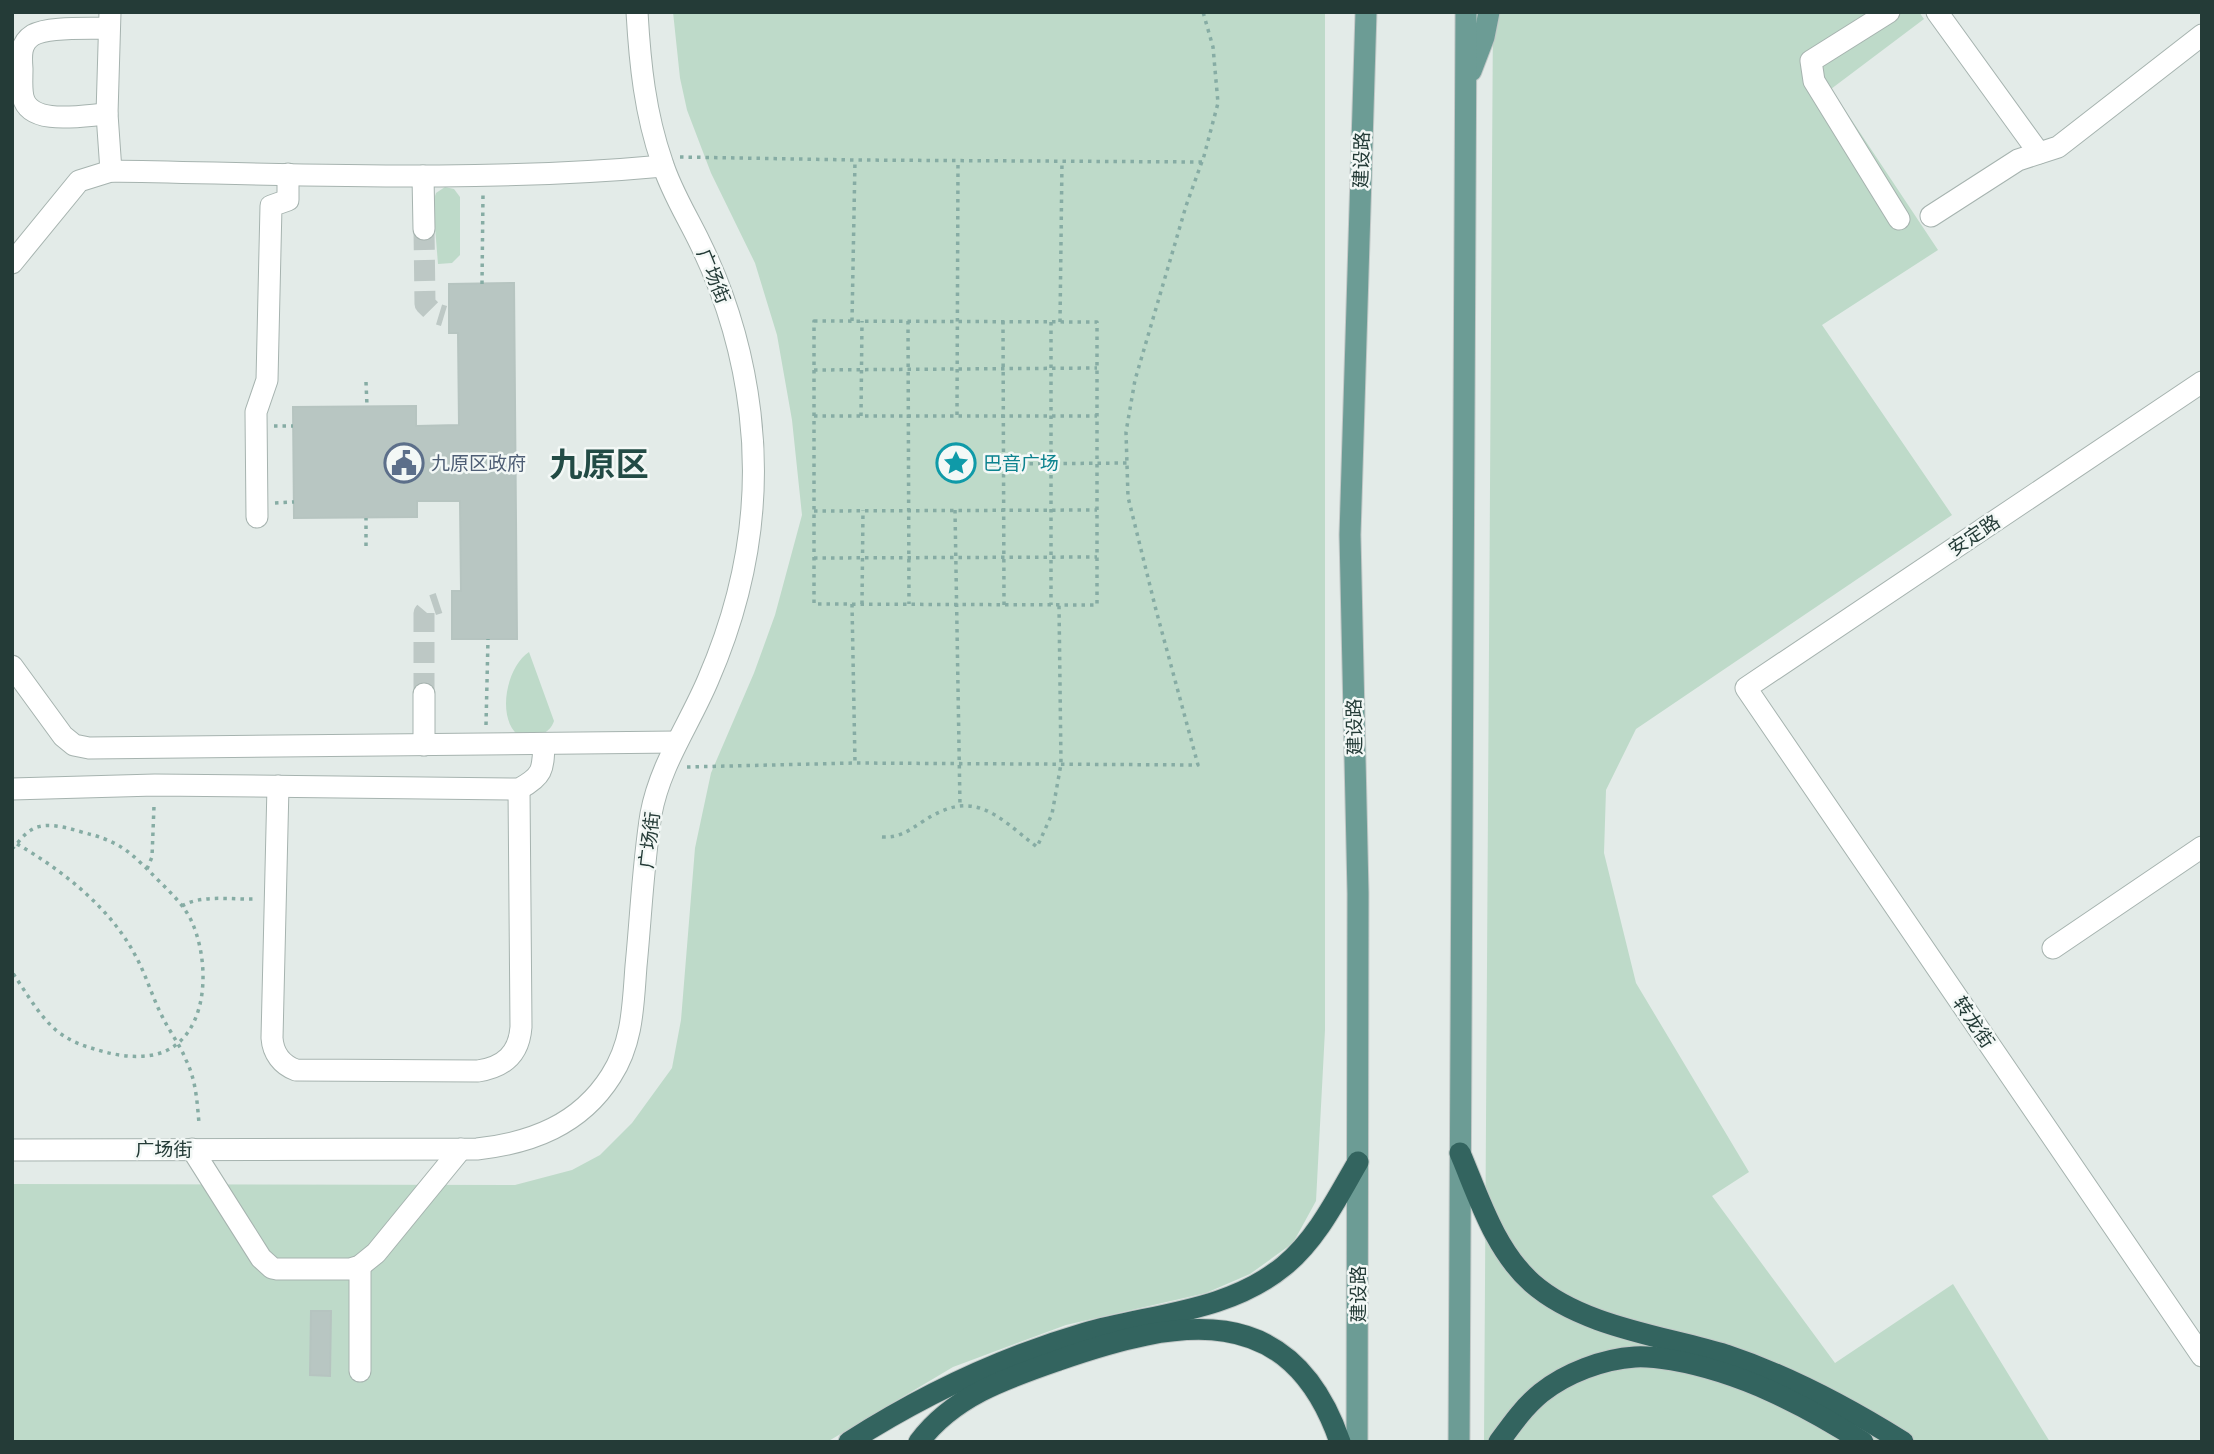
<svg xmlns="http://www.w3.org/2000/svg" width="2214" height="1454" font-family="'Fira Sans Condensed','Noto Sans SC',sans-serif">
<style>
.green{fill:#bedac9}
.building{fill:#b8c6c2;stroke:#b6c4c0;stroke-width:2}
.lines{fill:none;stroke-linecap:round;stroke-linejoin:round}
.minor-tunnel{stroke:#bdc8c5;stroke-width:21;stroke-dasharray:21 10;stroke-linecap:butt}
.minor-casing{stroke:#a6b3af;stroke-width:23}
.major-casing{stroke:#c2c8c7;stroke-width:23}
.highway-casing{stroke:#c2c8c7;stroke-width:23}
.path{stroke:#86aca4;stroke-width:3.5;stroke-dasharray:3.5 5;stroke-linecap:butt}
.minor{stroke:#fff;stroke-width:21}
.major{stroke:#6c9c95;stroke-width:21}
.highway{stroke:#33645f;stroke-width:21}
.labels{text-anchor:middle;stroke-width:5;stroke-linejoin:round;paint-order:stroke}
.street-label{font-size:19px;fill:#243b37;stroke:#f3f8f6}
.service-label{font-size:19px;fill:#4e5e75;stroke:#f3f8f6;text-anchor:start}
.culture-label{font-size:19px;fill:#0d838f;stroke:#f3f8f6;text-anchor:start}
.town-label{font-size:33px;font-weight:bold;fill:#224b45;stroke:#f3f8f6}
</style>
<rect width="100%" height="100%" fill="#e3ebe8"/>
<!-- green -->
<g class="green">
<polygon points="673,12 1325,12 1325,1030 1316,1201 1293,1243 1250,1274 1206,1293 1066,1325 953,1367 827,1442 12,1442 12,1184 515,1185 572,1170 600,1155 632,1123 672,1068 681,1020 695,848 711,773 754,673 775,615 802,515 792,420 777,335 755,263 711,173 687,110 680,78"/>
<polygon points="1493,12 1919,12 1924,19 1831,89 1938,250 1822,325 1952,515 1636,729 1606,790 1604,853 1636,983 1749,1172 1712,1196 1835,1363 1953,1284 2050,1442 1484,1442"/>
<polygon points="445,187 454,189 460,197 460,255 452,263 438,264 433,202 436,193"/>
<path d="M529,652L554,721C548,738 533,735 518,735C496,717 507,666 529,652Z"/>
</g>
<!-- building -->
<g class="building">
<polygon points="514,283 517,639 452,639 452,591 461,591 460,501 417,501 417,517 294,518 293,407 416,406 416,426 459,425 458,333 449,333 449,284"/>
<polygon points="311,1311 331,1311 330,1376 310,1375"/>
</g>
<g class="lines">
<!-- minor-tunnel -->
<g class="minor-tunnel">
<polyline points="424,229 425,304 434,313 444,316"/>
<polyline points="424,694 424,613 430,606 439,603"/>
</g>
<!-- minor casing -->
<g class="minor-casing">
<g id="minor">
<polyline points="110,12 107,114 111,171"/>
<polyline points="1889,12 1811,61 1814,81 1899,219"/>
<polyline points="1937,12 2039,153"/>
<path d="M107,114C85,115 30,127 23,97C21,88 22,78 22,69C21,56 20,43 33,35C49,26 90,29 109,28"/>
<polyline points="423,176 424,229"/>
<polyline points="1931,216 2018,160 2058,147 2202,35"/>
<path d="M12,263L79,181L111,171C295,174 480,183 663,166"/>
<polyline points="2202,382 1746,688 2202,1356"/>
<polyline points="257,517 256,412 267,380 271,206 288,200 288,174"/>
<polyline points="12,666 63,736 74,745 89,748 677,742"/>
<polyline points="424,694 424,745"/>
<path d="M278,786L272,1038C273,1053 282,1065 296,1070L478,1071C504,1067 519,1054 521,1027L519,789"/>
<path d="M12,789L155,785L519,789C543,776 543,770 544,744"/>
<polyline points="2053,948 2202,847"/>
<polyline points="192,1149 261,1258 272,1268 277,1269 350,1269 360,1266 376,1253 461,1149"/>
<path d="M12,1150L477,1149C531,1143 580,1125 611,1076C633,1042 633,1005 636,966C641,916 643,864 651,814C660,765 689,725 708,680C745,595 761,505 750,413C743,354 726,296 700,243C687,216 671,191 662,162C645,113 640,64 637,12"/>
<polyline points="360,1371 360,1266"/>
</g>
</g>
<!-- major casing -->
<g class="major-casing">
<g id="major">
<polyline points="1471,71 1484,37 1489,12"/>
<polyline points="1357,1442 1358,893 1350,535 1366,12"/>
<polyline points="1459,1442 1466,12"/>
</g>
</g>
<!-- highway casing -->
<g class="highway-casing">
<g id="highway">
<path d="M1460,1153C1479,1198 1495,1250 1532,1283C1582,1327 1664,1336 1726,1355C1789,1376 1847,1407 1903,1442"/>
<path d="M849,1442C921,1396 1003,1357 1085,1333C1152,1314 1228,1312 1284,1266C1317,1239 1337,1198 1358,1162"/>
<path d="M919,1442C953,1396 1007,1378 1059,1360C1177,1319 1290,1297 1340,1442"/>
<path d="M1499,1442C1512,1424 1524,1407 1541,1393C1566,1373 1603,1359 1635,1357C1648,1356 1660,1358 1672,1360C1741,1372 1805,1405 1863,1442"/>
</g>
</g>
<!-- path -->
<g class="path">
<polyline points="680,157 855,160 1202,162"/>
<polyline points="482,284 483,194"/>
<polygon points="814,321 1097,322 1097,605 814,604"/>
<polyline points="852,321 855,160"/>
<polyline points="908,321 909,604"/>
<polyline points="1003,321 1004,605"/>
<polyline points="1051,322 1051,605"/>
<polyline points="1060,322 1062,161"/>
<polyline points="814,370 1097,368"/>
<polyline points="366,382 367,406"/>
<polyline points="957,415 958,161"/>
<polyline points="814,416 1097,416"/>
<polyline points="861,416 862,321"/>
<polyline points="274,426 293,426"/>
<polyline points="1004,464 1127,463"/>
<polyline points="275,503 294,502"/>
<polyline points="955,510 960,806"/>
<polyline points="814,511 1097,510"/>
<polyline points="366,546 366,518"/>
<polyline points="814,558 1097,557"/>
<polyline points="852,604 855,763"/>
<polyline points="862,604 863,510"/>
<polyline points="486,725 488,639"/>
<polyline points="687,767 855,763 1198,765 1156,610 1128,497 1126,432 1135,380 1186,206 1204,156 1218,103 1213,47 1203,12"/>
<path d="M882,837C899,838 908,831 922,822C974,787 996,815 1037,847L1052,814L1061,764L1059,605"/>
<path d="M17,844C62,870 109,907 134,953C146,974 152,997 163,1018C170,1032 180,1045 186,1060C196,1080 197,1101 199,1123"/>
<path d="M12,849C18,843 24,834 31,830C48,819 75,831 93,835C124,844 135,857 157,879C170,892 183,904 191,920C208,956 210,1017 177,1044C158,1060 128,1058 105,1052C87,1047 72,1043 57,1031C39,1016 26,992 12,972"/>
<polyline points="147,869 152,857 154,806"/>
<path d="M182,906C202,894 233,900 256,899"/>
</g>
<!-- minor -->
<use href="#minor" class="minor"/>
<!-- major -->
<use href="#major" class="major"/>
<!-- highway -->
<use href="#highway" class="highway"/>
</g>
<!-- icons -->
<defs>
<g id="civic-ring" transform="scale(2.0125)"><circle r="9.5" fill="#f3f8f6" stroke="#5c6f8a" stroke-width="1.5"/><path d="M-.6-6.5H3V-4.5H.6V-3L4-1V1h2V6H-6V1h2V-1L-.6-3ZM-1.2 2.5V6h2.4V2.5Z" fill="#5c6f8a"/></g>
<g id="sight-ring" transform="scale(2.0125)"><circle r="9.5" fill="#f3f8f6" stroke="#0f9aa8" stroke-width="1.5"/><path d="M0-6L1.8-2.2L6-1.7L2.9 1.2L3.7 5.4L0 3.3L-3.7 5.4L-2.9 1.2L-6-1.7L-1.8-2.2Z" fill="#0f9aa8"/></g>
</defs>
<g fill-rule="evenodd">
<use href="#civic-ring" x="404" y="463"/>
<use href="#sight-ring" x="956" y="463"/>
</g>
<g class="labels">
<!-- street labels -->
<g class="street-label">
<text transform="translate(1361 160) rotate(-88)" y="7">建设路</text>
<text transform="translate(714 276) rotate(68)" y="7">广场街</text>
<text transform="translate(1974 535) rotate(-34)" y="7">安定路</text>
<text transform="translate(1354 727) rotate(-91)" y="7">建设路</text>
<text transform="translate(649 840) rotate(-83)" y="7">广场街</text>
<text transform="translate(1974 1022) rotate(56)" y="7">转龙街</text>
<text x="164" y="1156">广场街</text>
<text transform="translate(1358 1294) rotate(-90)" y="7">建设路</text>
</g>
<!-- service labels -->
<g class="service-label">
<text x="431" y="470">九原区政府</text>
</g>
<!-- culture labels -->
<g class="culture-label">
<text x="983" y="470">巴音广场</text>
</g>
<!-- town labels -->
<g class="town-label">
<text x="599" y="476">九原区</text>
</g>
</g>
<!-- border -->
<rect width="2214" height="1454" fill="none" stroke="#243b37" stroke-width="28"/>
</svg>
